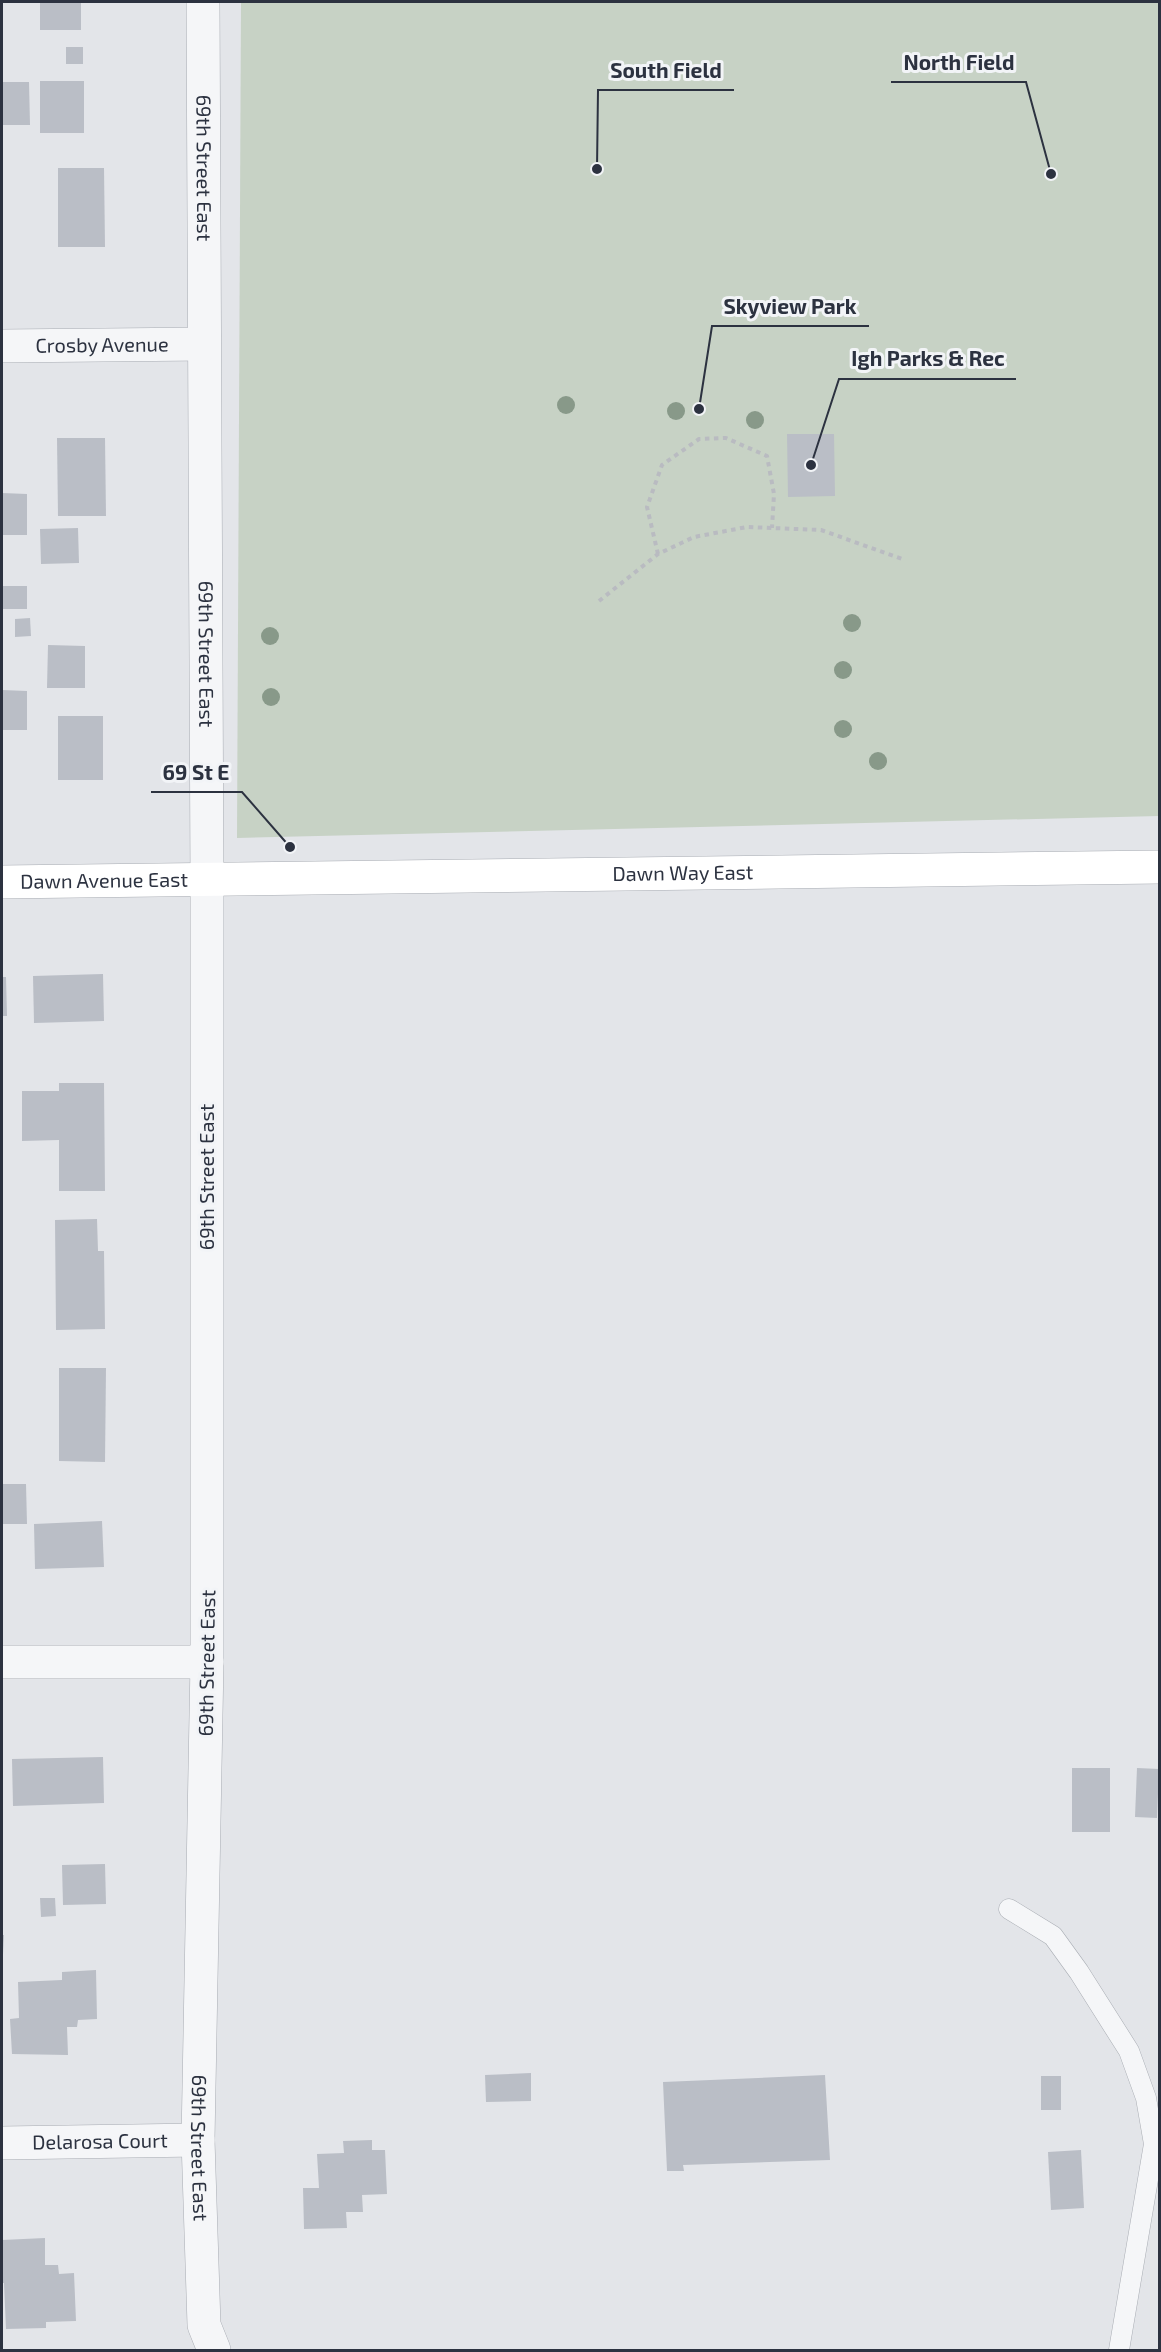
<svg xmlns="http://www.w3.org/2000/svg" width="1161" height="2352" font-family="'Exo 2',sans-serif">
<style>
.green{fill:#c7d2c5}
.building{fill:#babec6}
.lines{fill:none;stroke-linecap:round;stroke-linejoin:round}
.lane-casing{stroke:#a8acb3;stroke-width:21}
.street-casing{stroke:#a8acb3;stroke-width:34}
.secondary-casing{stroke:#a8acb3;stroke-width:34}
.path{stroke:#b9bbc1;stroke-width:4;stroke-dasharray:4.5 4.5;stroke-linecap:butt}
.lane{stroke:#f5f6f8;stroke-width:20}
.street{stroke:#f5f6f8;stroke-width:33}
.secondary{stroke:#fff;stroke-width:33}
.tree{fill:#889989}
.labels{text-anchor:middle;stroke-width:6;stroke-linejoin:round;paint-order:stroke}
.street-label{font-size:20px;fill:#2c3240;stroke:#f2f4f7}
.leader{fill:none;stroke:#2c3240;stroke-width:2}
.callout-dot{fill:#2c3240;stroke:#f2f4f7;stroke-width:2}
.callout-label{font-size:21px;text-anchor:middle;font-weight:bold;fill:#2c3240;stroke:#f2f4f7;stroke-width:6;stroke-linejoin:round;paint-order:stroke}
</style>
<rect width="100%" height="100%" fill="#e3e5e9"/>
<!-- green -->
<polygon class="green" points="241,2 1159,2 1159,816 237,838"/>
<!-- building -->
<g class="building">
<rect x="40" y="2" width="41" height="28"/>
<rect x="66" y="47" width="17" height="17"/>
<rect x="40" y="81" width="44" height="52"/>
<polygon points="2,82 29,82 30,125 2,125"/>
<polygon points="58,168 104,168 105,247 58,247"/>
<polygon points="787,434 834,434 835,496 788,497"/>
<polygon points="57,438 105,438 106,516 58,516"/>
<polygon points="2,493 27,494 27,535 2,535"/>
<polygon points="78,528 79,563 41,564 40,529"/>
<rect x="2" y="586" width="25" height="23"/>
<polygon points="30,618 31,636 15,637 15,619"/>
<polygon points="48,645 85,646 85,688 47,688"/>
<polygon points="2,690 27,691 27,730 2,730"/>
<rect x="58" y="716" width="45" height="64"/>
<polygon points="103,974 104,1021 34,1023 33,976"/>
<polygon points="2,977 6,977 7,1016 2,1016"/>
<polygon points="59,1083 104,1083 105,1191 59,1191 59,1140 22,1141 22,1091 59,1091"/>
<polygon points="97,1219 98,1251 104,1251 105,1329 56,1330 55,1220"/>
<polygon points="59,1368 106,1368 105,1462 59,1461"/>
<polygon points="2,1484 26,1484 27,1524 2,1524"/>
<polygon points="102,1521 104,1567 35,1569 34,1524"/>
<polygon points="103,1757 104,1803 13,1806 12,1759"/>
<rect x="1072" y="1768" width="38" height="64"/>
<polygon points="1137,1768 1159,1769 1157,1818 1135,1817"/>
<polygon points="105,1864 106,1904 63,1905 62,1865"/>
<polygon points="40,1898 55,1898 56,1916 41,1917"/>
<polygon points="2,1935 4,1935 3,1954 2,1954"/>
<polygon points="96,1970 97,2019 78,2020 77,2027 67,2027 68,2055 12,2054 10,2019 19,2018 18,1982 62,1980 62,1972"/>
<polygon points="531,2073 531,2101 486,2102 485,2075"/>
<polygon points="825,2075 830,2160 683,2165 684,2171 667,2171 663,2082"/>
<rect x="1041" y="2076" width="20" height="34"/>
<polygon points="372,2140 372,2150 385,2150 387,2194 362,2195 363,2212 346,2212 347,2228 304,2229 303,2188 319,2188 317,2154 344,2153 343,2141"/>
<polygon points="1081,2150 1084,2208 1051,2210 1048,2152"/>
<polygon points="45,2238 45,2265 58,2265 59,2274 74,2273 76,2321 46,2322 46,2328 6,2329 4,2283 2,2283 2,2240"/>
</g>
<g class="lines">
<!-- lane casing -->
<g class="lane-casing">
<polyline id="lane" points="1009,1909 1053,1936 1079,1972 1129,2051 1146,2098 1154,2144 1119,2350"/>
</g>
<!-- street casing -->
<g class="street-casing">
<g id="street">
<path id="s1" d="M203,2L207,881V1662L198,2140L204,2325L214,2350"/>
<path id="s2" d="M2,346L204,344"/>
<polyline points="2,1662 207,1662"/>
<path id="s3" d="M2,2143L198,2140"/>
</g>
</g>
<!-- secondary casing -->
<g class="secondary-casing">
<g id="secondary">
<path id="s4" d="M2,882L1160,867"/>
</g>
</g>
<!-- path -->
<g class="path">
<polyline points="658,554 647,507 662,465 699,439 726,438 767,456 774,494 772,528"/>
<polyline points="599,601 658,554 694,537 747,527 821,530 905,560"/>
</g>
<!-- lane -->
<use href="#lane" class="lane"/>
<!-- street -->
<use href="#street" class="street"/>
<!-- secondary -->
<use href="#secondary" class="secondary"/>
</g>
<!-- trees -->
<g class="tree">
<circle cx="566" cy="405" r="9"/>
<circle cx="676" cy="411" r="9"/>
<circle cx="755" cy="420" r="9"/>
<circle cx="852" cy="623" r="9"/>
<circle cx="270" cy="636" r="9"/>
<circle cx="843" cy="670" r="9"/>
<circle cx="271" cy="697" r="9"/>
<circle cx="843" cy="729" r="9"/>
<circle cx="878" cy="761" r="9"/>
</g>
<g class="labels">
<!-- street labels -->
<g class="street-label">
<text dy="7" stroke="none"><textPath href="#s1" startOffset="166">69th Street East</textPath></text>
<text dy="7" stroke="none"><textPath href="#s2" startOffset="100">Crosby Avenue</textPath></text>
<text dy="7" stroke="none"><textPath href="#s1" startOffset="652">69th Street East</textPath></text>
<text dy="7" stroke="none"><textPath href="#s4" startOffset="681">Dawn Way East</textPath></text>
<text dy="7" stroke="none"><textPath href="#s4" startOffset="102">Dawn Avenue East</textPath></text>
<text transform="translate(207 1177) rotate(-90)" y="7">69th Street East</text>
<text transform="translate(207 1663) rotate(-89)" y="7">69th Street East</text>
<text dy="7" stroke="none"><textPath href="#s3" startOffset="98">Delarosa Court</textPath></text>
<text dy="7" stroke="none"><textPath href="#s1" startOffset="2146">69th Street East</textPath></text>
</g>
</g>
<!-- callouts -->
<path class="leader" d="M1051 174L1026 82H891M597 169L598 90H734M699 409L712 326H869M811 465L839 379H1016M290 847L242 792H151"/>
<g class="callout-dot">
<circle cx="1051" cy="174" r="6"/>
<circle cx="597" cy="169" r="6"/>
<circle cx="699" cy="409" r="6"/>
<circle cx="811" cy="465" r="6"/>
<circle cx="290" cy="847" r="6"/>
</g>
<g class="callout-label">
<text x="959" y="70">North Field</text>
<text x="666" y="78">South Field</text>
<text x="790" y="314">Skyview Park</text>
<text x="928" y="366">Igh Parks &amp; Rec</text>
<text x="196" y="780">69 St E</text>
</g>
<!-- border -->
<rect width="1161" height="2352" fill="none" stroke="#2c3240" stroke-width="6"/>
</svg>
